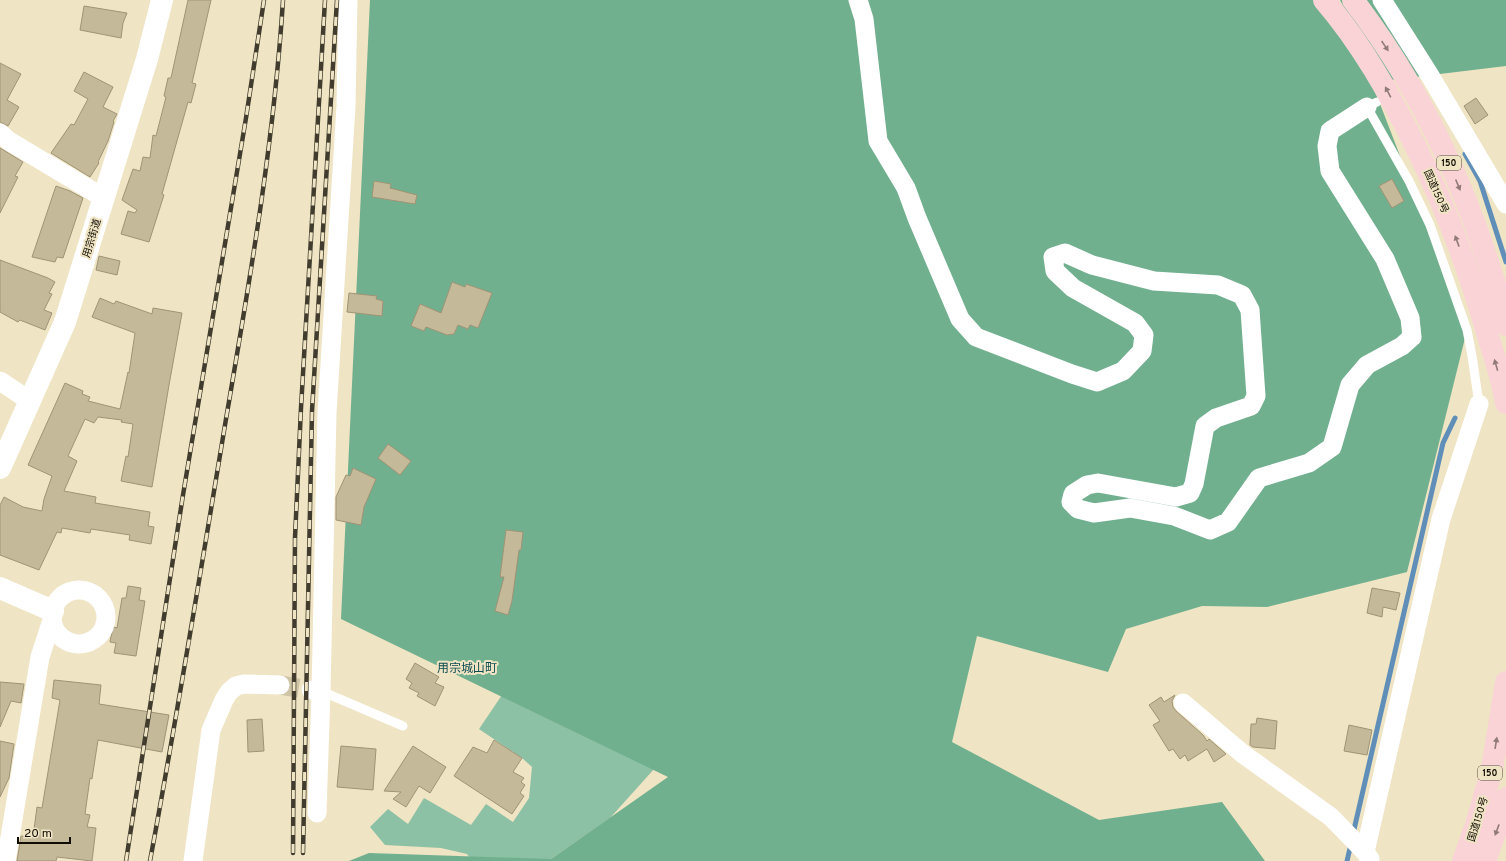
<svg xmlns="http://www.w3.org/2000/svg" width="1506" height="861" font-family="Overpass,'Noto Sans JP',sans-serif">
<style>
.green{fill:#8dc1a5}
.forest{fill:#71b08f}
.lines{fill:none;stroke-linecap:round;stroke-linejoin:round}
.stream{stroke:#5f8eb8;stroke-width:5}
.building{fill:#c4ba9a;stroke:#9f9475}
.minor-tunnel{stroke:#cec4a6;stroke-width:19;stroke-dasharray:19 10;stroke-linecap:butt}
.service{stroke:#fff;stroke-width:9}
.minor{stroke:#fff;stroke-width:19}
.secondary{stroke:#fff;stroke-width:22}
.trunk{stroke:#fad3d7;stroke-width:22}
.rail-casing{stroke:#413c2d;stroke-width:4.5}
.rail{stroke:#efe4c3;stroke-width:3;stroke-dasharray:9;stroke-linecap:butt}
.oneway{fill:#917a78}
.labels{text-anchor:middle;stroke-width:4;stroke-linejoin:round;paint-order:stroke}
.shield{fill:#efe4c3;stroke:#544e3d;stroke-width:1}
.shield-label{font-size:9px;font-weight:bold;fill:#110d03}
.street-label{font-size:10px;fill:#110d03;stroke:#efe4c3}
.quarter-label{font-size:12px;fill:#0a4a4f;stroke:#efe4c3}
</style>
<rect width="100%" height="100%" fill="#efe4c3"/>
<!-- green -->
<polygon class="green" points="504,692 655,768 610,818 551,859 540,861 472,861 467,854 441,848 385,845 370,827 388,809 408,824 424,798 471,825 486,804 513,822 529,798 532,767 522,758 479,729"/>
<!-- forest -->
<g class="forest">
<polygon points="370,0 1336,0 1357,44 1467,330 1407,572 1267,607 1202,606 1126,629 1108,672 977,636 952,742 1099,820 1222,802 1265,861 349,861 369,853 551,859 668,777 341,619"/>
<polygon points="1340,0 1506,0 1506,66 1382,81"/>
</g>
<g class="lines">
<!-- stream -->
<g class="stream">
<polyline points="1465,154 1480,181 1506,262"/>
<polyline points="1353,834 1443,443 1455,418"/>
<polyline points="1347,861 1351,844"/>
</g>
</g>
<!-- building -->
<g class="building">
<polygon points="188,0 211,0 192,83 196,84 191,103 188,102 162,194 164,195 149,242 121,234 128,211 135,213 137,210 122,200 133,169 140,171 143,157 150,158 153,135 156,136 166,97 164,96 168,78 171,78"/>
<polygon points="84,6 127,13 123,23 121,38 80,30"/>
<polygon points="0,63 21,74 7,100 19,107 8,126 0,122"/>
<polygon points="84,72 113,87 103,107 117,114 113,121 114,122 108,141 98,162 99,163 90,177 51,153 71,124 74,125 88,99 74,91"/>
<polygon points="1476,98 1488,115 1475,124 1464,106"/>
<polygon points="0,148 23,162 15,176 18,177 0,213"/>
<polygon points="1392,179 1404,201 1392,208 1379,186"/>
<polygon points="374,181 391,184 390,188 417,195 415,204 372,197"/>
<polygon points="56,186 70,191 83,198 63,258 57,257 55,262 32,257"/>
<polygon points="99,256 120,261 117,275 96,270"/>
<polygon points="0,260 48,278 55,282 49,293 52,294 44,310 52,313 45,330 20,320 18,322 0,312"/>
<polygon points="452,282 465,287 466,284 492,293 478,328 470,325 468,329 458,325 454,334 447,335 426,327 424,331 411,326 420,304 441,313"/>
<polygon points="349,293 377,296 376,299 383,301 382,316 347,312"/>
<polygon points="100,298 114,304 116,301 152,314 153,308 182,313 169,385 152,487 121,481 126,456 128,457 133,424 121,422 122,420 98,417 94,423 85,419 68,456 77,461 64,491 96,497 95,503 150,512 148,526 154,527 151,544 129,540 130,535 91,529 90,533 62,528 61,533 57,532 39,570 0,555 0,505 4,497 23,507 42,511 44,499 52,476 28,465 65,383 83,391 82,394 90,397 88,401 120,409 128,372 129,373 135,333 92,317"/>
<polygon points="388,444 411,461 400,475 378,458"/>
<polygon points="353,468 376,479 364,507 361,525 336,520 336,497 346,475 350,476"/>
<polygon points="506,530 523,532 521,550 519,550 512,601 508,615 495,611 504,577 500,577"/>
<polygon points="128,586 141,588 139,600 145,601 136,656 114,653 116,643 110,642 113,627 117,628 122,598 126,598"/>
<polygon points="1372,588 1400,593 1396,610 1383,607 1382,617 1367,613"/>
<polygon points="415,663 439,677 435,683 444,687 435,706 417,696 419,693 409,688 412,683 406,679"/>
<polygon points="54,680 101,685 99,704 169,715 162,752 98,740 92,779 90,778 85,814 90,815 87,827 96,828 92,861 57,857 56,861 17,861 21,836 33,837 37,807 42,808 60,700 52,698"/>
<polygon points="0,682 24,684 21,703 11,701 0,727"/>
<polygon points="1175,695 1172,701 1173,707 1176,711 1203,735 1207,741 1209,739 1226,754 1214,762 1207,749 1188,761 1185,755 1180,759 1173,749 1169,751 1153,725 1160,721 1149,705 1161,697 1164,702"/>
<polygon points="1257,718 1277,721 1275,749 1253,747 1250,745 1251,724 1256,724"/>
<polygon points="262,719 264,751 248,752 247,720"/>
<polygon points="1349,725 1372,730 1367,755 1344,751"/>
<polygon points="494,740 522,758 513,772 524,778 521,782 525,785 520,793 524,796 512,814 454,776 473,747 487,753"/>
<polygon points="0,741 14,744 9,778 0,797"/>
<polygon points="341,746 376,749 373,790 337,787"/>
<polygon points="413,746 446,767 430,793 419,786 406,807 393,799 401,792 384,791"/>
</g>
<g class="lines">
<!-- minor-tunnel -->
<polyline class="minor-tunnel" points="280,685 311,690"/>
<!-- service -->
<g class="service">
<polyline points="1377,102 1367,107 1409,181 1430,225 1467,330 1472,356 1479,404"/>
<polyline points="321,691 403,726"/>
</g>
<!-- minor -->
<g class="minor">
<polyline points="858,0 864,19 878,141 906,188 917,218 960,319 976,337 1072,374 1097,382 1123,371 1142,351 1144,335 1135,323 1073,288 1055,271 1053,257 1065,253 1092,265 1154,281 1218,285 1242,295 1250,310 1256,396 1251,406 1216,418 1205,426 1194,484 1190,493 1176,497 1098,483 1087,485 1073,494 1071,502 1078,509 1094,513 1130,508 1174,516 1210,530 1228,522 1259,478 1309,463 1332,447 1350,385 1367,365 1402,346 1412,337 1410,318 1385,259 1330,171 1327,146 1330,131 1367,107"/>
<polyline points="1382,0 1429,74 1506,204"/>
<polyline points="0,133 9,141 104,198"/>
<polyline points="0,381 30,401"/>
<circle cx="79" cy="617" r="27"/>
<polyline points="311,690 321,691 327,413 346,106 348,0"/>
<polyline points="1183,703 1243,754 1331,817 1365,852 1370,859"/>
<polyline points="317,813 321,691"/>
<polyline points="1365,852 1441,519 1479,404"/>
<polyline points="6,861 40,657 52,620"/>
<polyline points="193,861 211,730 224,700 229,692 236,686 244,684 280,685"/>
</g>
<!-- secondary -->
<g class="secondary">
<polyline points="0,468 65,322 147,59 162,0"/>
<polyline points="0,588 53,611"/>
</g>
<!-- trunk -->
<g class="trunk">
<path d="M1324,0C1361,43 1389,93 1414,143C1445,205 1469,269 1488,336C1494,356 1503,382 1506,403"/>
<path d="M1353,0C1426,95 1477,209 1506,325"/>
<polyline points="1463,861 1475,828 1492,769 1506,682"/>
<polyline points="1485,861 1500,819 1506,798"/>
</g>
<!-- rail casing -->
<g class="rail-casing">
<g id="rail">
<polyline points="293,853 295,538 301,408 325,0"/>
<polyline points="303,853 312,411 337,0"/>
<polyline points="126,861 183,495 246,118 264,0"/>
<path d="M150,861C177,716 201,570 225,425C249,284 274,143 283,0"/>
</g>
</g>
<!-- rail -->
<use href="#rail" class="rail"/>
</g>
<!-- one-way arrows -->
<defs><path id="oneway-solid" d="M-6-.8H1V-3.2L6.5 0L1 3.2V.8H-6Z"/></defs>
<g class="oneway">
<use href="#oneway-solid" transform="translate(1385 46) rotate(56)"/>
<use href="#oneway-solid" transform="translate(1388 92) rotate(-118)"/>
<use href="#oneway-solid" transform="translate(1458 185) rotate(67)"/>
<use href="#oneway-solid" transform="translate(1457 241) rotate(-110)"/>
<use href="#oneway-solid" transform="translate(1496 365) rotate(-106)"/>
<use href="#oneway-solid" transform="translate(1496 743) rotate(-81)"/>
<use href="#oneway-solid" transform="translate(1497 830) rotate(110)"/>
</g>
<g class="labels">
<!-- shield labels -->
<g class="shield">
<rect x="1437" y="156" width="24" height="14" rx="3"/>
<rect x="1478" y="766" width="24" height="14" rx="3"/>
</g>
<g class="shield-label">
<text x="1449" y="166">150</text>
<text x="1490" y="776">150</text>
</g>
<!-- street labels -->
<g class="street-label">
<text transform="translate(1437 191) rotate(66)" y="4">国道150号</text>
<text transform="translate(91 238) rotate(-73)" y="4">用宗街道</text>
<text transform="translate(1477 819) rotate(-73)" y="4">国道150号</text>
</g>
<!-- quarter labels -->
<g class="quarter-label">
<text x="467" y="672">用宗城山町</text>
</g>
</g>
<!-- scale -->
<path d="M18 837v6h52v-6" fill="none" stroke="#110d03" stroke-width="2"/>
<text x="24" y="837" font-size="12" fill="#110d03" stroke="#efe4c3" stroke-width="3" paint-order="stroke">20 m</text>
</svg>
